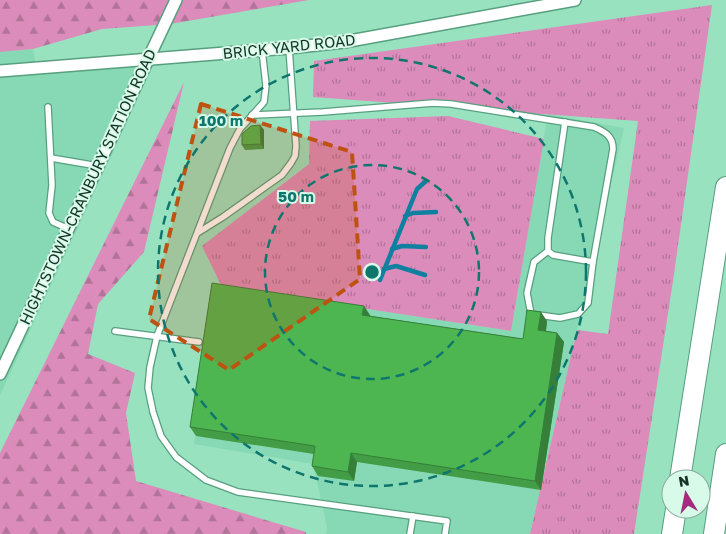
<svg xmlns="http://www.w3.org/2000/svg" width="726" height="534" font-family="'Golos Text',sans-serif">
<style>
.built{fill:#86d9b4}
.grass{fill:url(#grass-tufts)}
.forest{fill:url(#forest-firs)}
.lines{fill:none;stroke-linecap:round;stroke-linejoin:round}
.stream{stroke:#0f80a0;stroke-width:4.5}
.service-casing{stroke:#579f7f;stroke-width:8}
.minor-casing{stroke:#579f7f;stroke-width:14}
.motorway-casing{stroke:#579f7f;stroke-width:22}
.service{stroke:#fff;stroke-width:5.5}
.minor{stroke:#fff;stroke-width:11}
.motorway{stroke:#fff;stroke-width:20}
.wall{fill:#429d46}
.shaded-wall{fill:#367f39}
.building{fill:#4db651;stroke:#367f39}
.marked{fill:#be5211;fill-opacity:0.2;stroke:#be5211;stroke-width:4;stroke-dasharray:10 6;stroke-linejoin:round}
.ring{fill:none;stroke:#0f766e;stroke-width:2.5;stroke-dasharray:9 6}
.labels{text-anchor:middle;stroke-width:4;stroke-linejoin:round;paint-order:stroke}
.street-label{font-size:15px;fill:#153427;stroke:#d7fae9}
.centre{fill:#0f766e;stroke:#d7fae9;stroke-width:2.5}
.ring-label{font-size:15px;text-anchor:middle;font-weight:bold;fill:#0f766e;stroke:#d7fae9;stroke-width:4;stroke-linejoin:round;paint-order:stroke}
</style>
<defs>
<pattern id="grass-tufts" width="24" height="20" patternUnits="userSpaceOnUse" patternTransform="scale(1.25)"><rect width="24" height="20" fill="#dc8cbb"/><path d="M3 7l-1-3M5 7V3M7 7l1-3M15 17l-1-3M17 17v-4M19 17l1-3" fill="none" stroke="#b17398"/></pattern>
<pattern id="forest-firs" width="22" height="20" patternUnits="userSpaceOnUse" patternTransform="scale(1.25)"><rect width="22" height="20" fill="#dc8cbb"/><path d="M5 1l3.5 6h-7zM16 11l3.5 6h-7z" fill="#b17398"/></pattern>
</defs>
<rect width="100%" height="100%" fill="#99e2c0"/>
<!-- built -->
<g class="built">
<polygon points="33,49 37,71 156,60 0,395 0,52"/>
<polygon points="548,114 624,128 530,534 326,534 327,527 313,464 194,444 222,287 511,331"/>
</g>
<!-- grass -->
<g class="grass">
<polygon points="712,5 673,281 634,534 530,534 577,330 608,334 638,121 313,97 314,61"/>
<polygon points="448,116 544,139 511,331 222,287 202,246 309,164 310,121"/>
</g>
<!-- forest -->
<g class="forest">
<polygon points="0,0 309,0 170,24 102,29 33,49 0,52"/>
<polygon points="184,82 144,252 98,304 88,354 135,373 126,413 136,481 306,532 306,534 0,534 0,453"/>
</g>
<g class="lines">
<!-- stream -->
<g class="stream">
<polyline points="405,216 413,213 436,212"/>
<polyline points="392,249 402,246 426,247"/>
<polyline points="384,269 396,266 425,275"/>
<polyline points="380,280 417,189 426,181"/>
</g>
<!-- service casing -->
<g class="service-casing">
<g id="service">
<polyline points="262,50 266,85 264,102 240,129 230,148 157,336 150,367 148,388 153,412 161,436 176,457 206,480 238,492 447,521 445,534"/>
<polyline points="48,107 52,185 49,213 53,222 69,229"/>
<path d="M252,115L323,112L433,103L451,104L594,127C605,132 613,136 613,149L593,262L588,303L578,314L560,318L531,314L527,293L534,262L548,251"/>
<polyline points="565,122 548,238 548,251 553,255 593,262"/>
<polyline points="51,158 98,166"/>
<polyline points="199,232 223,217 282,175 291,163 295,156 296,146 289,48"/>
<polyline points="115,331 199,342"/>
<polyline points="410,534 413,516"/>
</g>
</g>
<!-- minor casing -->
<g class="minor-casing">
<g id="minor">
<polyline points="0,71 289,48 344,42 575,0"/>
<polyline points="0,374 176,0"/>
</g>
</g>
<!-- motorway casing -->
<g class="motorway-casing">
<g id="motorway">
<polyline points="680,479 726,187"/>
<polyline points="672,534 676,509"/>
<polyline points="714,534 726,454"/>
</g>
</g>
<!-- service -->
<use href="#service" class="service"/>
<!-- minor -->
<use href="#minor" class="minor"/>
<!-- motorway -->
<use href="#motorway" class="motorway"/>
</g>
<!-- wall -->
<g class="wall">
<polygon points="260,125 264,130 264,149 245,150 242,145"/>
<polygon points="370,315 370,316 523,339 547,321 546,331 557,333 564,342 541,490 357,462 354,481 318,476 312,466 314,454 196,436 190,427"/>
</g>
<!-- shaded-wall -->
<g class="shaded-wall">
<polygon points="260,125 264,130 264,149 261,144"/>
<polygon points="364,306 370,315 369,324 362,315"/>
<polygon points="541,312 547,321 545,339 538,330"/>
<polygon points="557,333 564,342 541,490 535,481"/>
<polygon points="351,453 357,462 354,481 348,472"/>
</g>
<!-- building -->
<g class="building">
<polygon points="260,125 261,144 242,145 242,134 251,126"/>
<polygon points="212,283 364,306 362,315 523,339 527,310 541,312 538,330 557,333 535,481 351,453 348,472 312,466 315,446 190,427"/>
</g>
<!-- marked area -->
<path class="marked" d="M201,104L352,152L360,279L229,370L149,319Z"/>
<!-- distance rings -->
<g class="ring">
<circle cx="372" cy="272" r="107"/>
<circle cx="372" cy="272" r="214"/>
</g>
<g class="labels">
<!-- street labels -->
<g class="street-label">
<text transform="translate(289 47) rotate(-6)" y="5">BRICK YARD ROAD</text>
<text transform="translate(88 187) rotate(-65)" y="5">HIGHTSTOWN-CRANBURY STATION ROAD</text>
</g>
</g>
<circle cx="372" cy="272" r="8" class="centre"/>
<g class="ring-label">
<text x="221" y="126">100 m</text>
<text x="296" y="202">50 m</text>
</g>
<!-- north arrow -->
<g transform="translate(686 494) rotate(350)"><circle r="24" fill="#d7fae9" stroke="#89ab9b"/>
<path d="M0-4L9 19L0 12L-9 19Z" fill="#a62b7e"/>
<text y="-8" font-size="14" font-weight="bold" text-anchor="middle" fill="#153427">N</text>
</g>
</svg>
